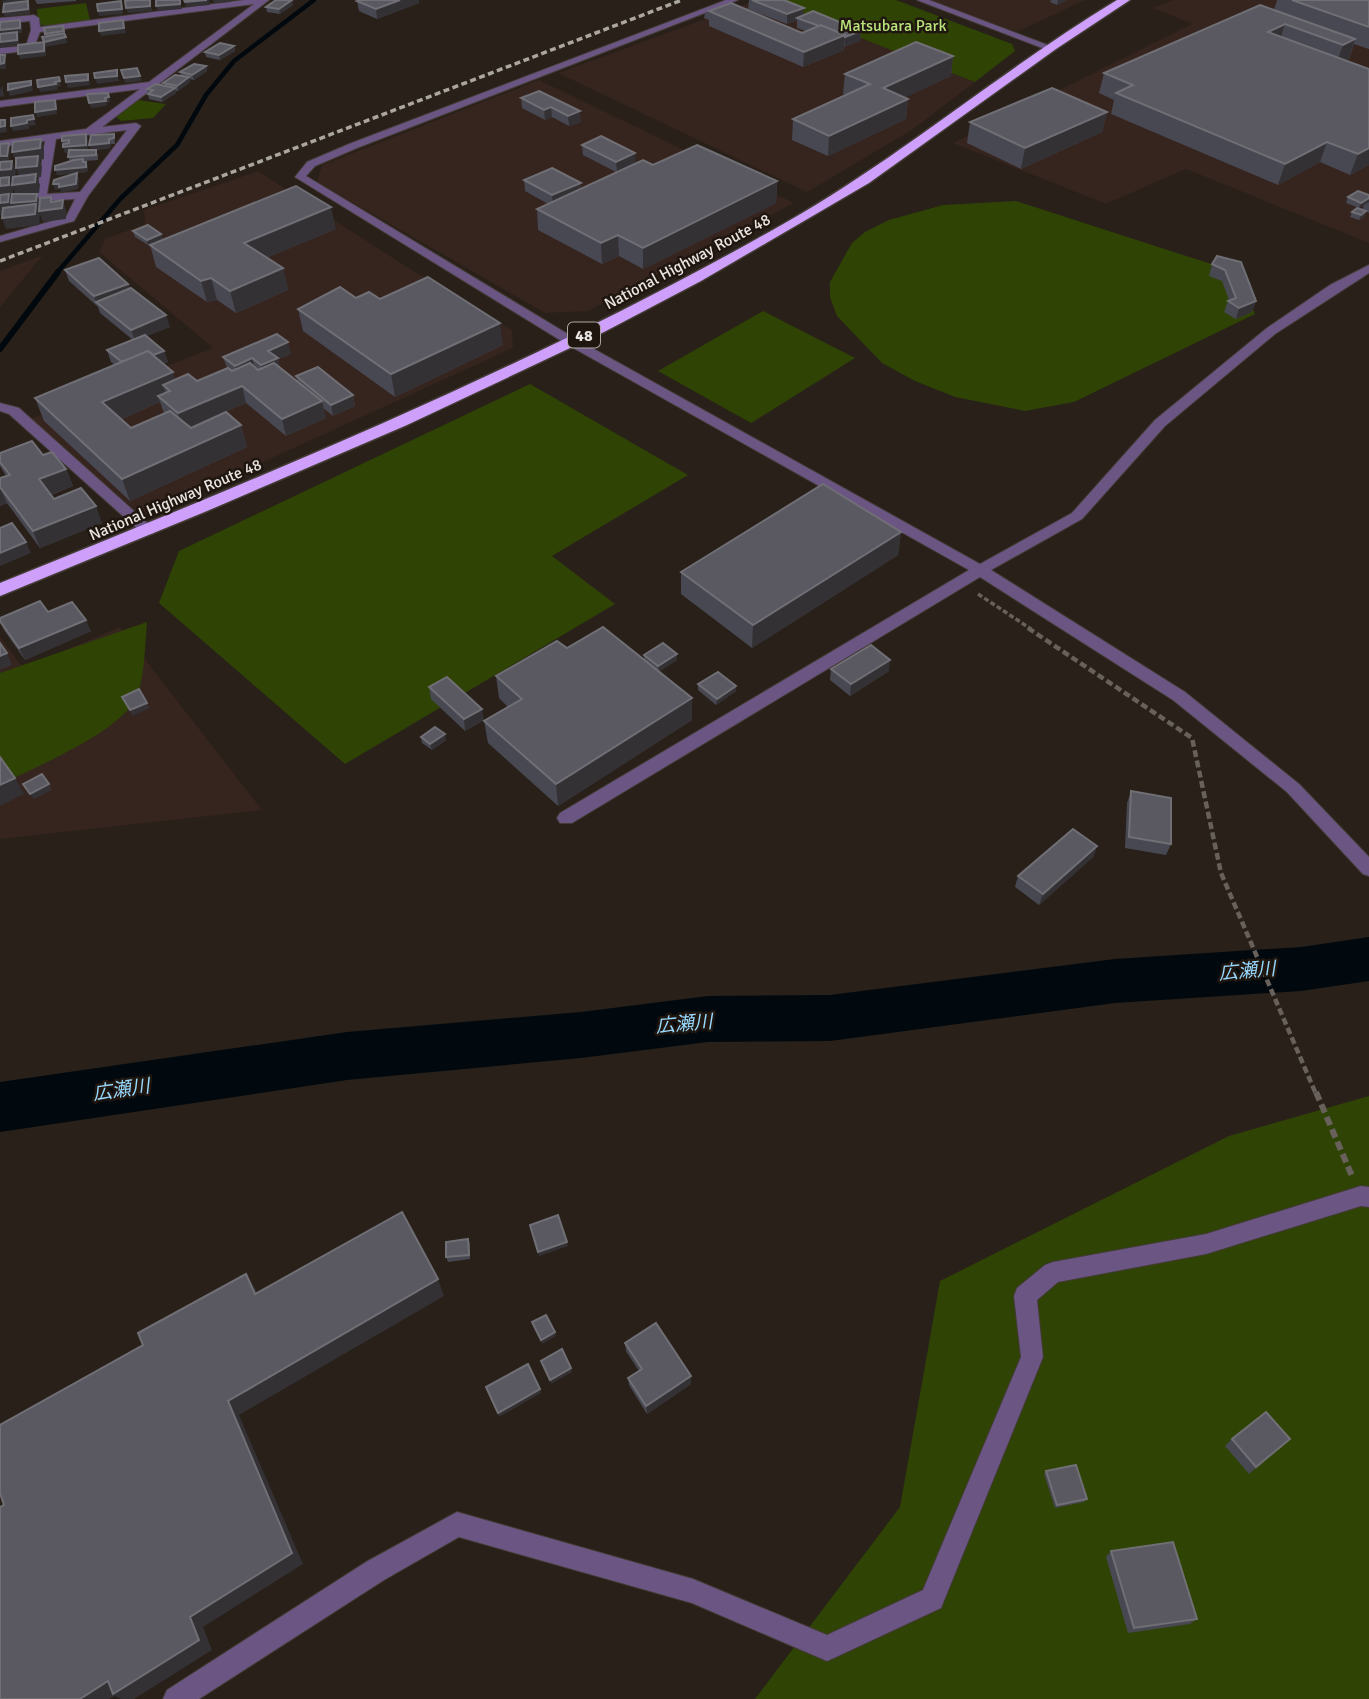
<svg xmlns="http://www.w3.org/2000/svg" width="1369" height="1699" font-family="Signika,'Noto Sans JP',sans-serif">
<style>
.industrial{fill:#36241e}
.green{fill:#2f4305}
.lines{fill:none;stroke-linecap:round;stroke-linejoin:round}
.stream-far1{stroke:#01090f;stroke-width:4.5}
.stream{stroke:#01090f;stroke-width:6}
.river{fill:#01090f;fill-rule:evenodd}
.minor-casing{stroke:#433c35;stroke-width:2}
.highway-casing{stroke:#433c35;stroke-width:3}
.path-far2{stroke:#68615b;stroke-width:3.5;stroke-dasharray:5 2.5;stroke-linecap:butt}
.path-far1{stroke:#68615b;stroke-width:4.5;stroke-dasharray:7 3.5;stroke-linecap:butt}
.path{stroke:#68615b;stroke-width:6;stroke-dasharray:9 4.5;stroke-linecap:butt}
.minor{fill:#6b5583;fill-rule:evenodd}
.highway{fill:#cea0fc;fill-rule:evenodd}
.rail{stroke:#aca6a1;stroke-width:3.5;stroke-dasharray:6 3.5;stroke-linecap:butt}
.wall{fill:#484852;fill-rule:evenodd}
.shaded-wall{fill:#343135}
.building{fill:#5a5961;stroke:#706f75;stroke-width:2}
.labels{text-anchor:middle;stroke-width:5;stroke-linejoin:round;paint-order:stroke}
.far-park-label{font-size:16px;fill:#b9e37b;stroke:#1f1610}
.far-street-label{font-size:16px;fill:#ebe5e1;stroke:#1f1610}
.shield{fill:#1f1610;stroke:#aea7a2;stroke-width:2}
.shield-label{font-size:16px;font-weight:bold;fill:#ebe5e1}
.water-label{font-size:19px;font-style:italic;fill:#98d9ff;stroke:#1f1610}
</style>
<rect width="100%" height="100%" fill="#282019"/>
<!-- industrial -->
<g class="industrial">
<polygon points="757,0 772,0 873,43 975,82 912,130 807,192 558,73"/>
<polygon points="929,0 1085,0 1017,32"/>
<polygon points="1173,0 1369,0 1369,243 1186,169 1106,204 953,143 1192,24 1153,8"/>
<polygon points="539,80 794,203 588,311 545,313 317,182 322,165"/>
<polygon points="258,171 407,267 512,330 513,348 143,517 30,419 213,348 99,252 105,239 145,224 144,210"/>
<polygon points="43,255 0,307 0,271"/>
<polygon points="120,627 262,810 0,839 0,637 23,668"/>
</g>
<!-- green -->
<g class="green">
<polygon points="772,0 896,0 1012,44 1015,51 975,82 873,43"/>
<polygon points="86,3 90,20 48,26 38,24 37,9"/>
<polygon points="138,100 166,104 153,118 121,121 116,117"/>
<polygon points="1016,201 1239,273 1255,314 1074,402 1025,411 955,397 915,381 882,363 837,316 830,297 830,282 852,243 865,232 889,220 943,205"/>
<polygon points="763,311 855,358 751,423 658,371"/>
<polygon points="530,384 688,475 552,556 615,604 345,764 159,603 179,551"/>
<path d="M147,622C145,643 145,684 134,702C113,735 35,767 0,785V673Z"/>
<polygon points="1369,1096 1369,1699 755,1699 900,1507 940,1281 1229,1136"/>
</g>
<g class="lines">
<!-- stream-far1 -->
<polyline class="stream-far1" points="56,274 121,198 177,145 206,95 234,61 314,0"/>
<!-- stream -->
<polyline class="stream" points="0,349 58,272"/>
<!-- river -->
<polygon class="river" points="1369,937 1369,981 1301,991 1115,1003 830,1041 708,1042 581,1058 347,1080 0,1132 0,1082 347,1032 581,1012 708,996 830,995 1115,959 1301,947"/>
<!-- minor casing -->
<g class="minor-casing">
<g id="minor">
<path d="M244,0H269L102,127L136,123L141,126L88,196L74,221L0,242V236L66,217L75,199L41,201L36,198L45,141L0,147V141L86,129L140,89L0,107V101L149,82L254,4L40,32L33,50L0,54V48L26,46L31,30L30,21L0,24V18L34,15L39,18L40,27ZM127,130L80,192L47,194L56,139Z"/>
<polygon points="726,0 738,0 357,148 315,166 306,176 576,339 980,564 1072,513 1155,420 1267,328 1330,285 1369,265 1369,273 1275,334 1165,426 1082,519 991,570 1185,692 1299,784 1369,857 1369,876 1363,874 1287,792 1173,700 980,577 572,823 560,823 557,818 560,813 969,570 568,345 295,177 307,162 349,144"/>
<polygon points="917,0 929,0 1053,47 1045,49"/>
<polygon points="0,403 19,408 153,528 153,534 143,534 9,414 0,411"/>
<polygon points="1361,1186 1369,1187 1369,1207 1361,1206 1206,1254 1058,1282 1037,1300 1043,1357 941,1608 836,1657 827,1661 692,1603 459,1537 384,1580 199,1699 163,1699 167,1690 366,1562 457,1512 693,1579 827,1635 923,1590 1021,1357 1014,1296 1017,1288 1045,1265 1053,1262 1206,1234"/>
</g>
</g>
<!-- highway casing -->
<g class="highway-casing">
<path id="highway" d="M1117,0H1130L1056,49L869,183L701,281L604,332L407,425L207,511L0,596V583C267,475 534,366 785,223C901,157 1003,69 1117,0Z"/>
</g>
<!-- path-far2 -->
<polyline class="path-far2" points="978,594 1031,629"/>
<!-- path-far1 -->
<polyline class="path-far1" points="1028,628 1192,738 1221,873 1316,1094"/>
<!-- path -->
<polyline class="path" points="1316,1092 1352,1176"/>
<!-- minor -->
<use href="#minor" class="minor"/>
<!-- highway -->
<use href="#highway" class="highway"/>
<!-- rail -->
<polyline class="rail" points="0,261 682,0"/>
</g>
<!-- wall -->
<g class="wall">
<polygon points="35,0 76,0 76,1 37,4"/>
<polygon points="292,0 293,5 280,14 267,12 266,7"/>
<polygon points="360,0 419,0 419,3 377,19 359,11 357,1"/>
<polygon points="749,0 784,0 803,15 861,31 860,41 844,47 844,50 803,67 709,26 709,20 704,18 705,13 731,3 802,33 806,31 797,28 797,20 787,24 748,9"/>
<polygon points="1051,0 1067,0 1057,5 1050,2"/>
<polygon points="1277,0 1369,0 1369,49 1354,44 1349,59 1345,60 1369,165 1350,175 1320,162 1278,185 1111,114 1114,100 1099,93 1104,73 1274,10"/>
<polygon points="234,46 235,51 220,60 206,57 205,52"/>
<polygon points="953,56 951,76 905,97 908,99 906,119 828,156 792,140 793,119 846,95 843,94 845,74"/>
<polygon points="206,66 207,71 194,80 189,79 190,82 178,91 176,91 176,93 162,102 149,99 147,89 164,85 163,83 181,76 180,72"/>
<polygon points="539,91 581,122 569,126 552,117 545,120 522,108 521,98"/>
<polygon points="1107,112 1102,132 1021,169 967,143 970,122"/>
<polygon points="86,134 88,139 88,150 91,150 114,134 115,144 111,144 110,148 95,150 96,150 98,155 98,160 84,161 86,162 88,167 87,172 57,175 70,161 68,157 69,152 65,153 62,141"/>
<polygon points="582,145 636,163 777,181 776,203 643,269 619,256 602,264 538,230 537,209 548,204 525,191 524,180 581,183 581,188 616,172 583,155"/>
<polygon points="1369,195 1369,213 1366,211 1364,217 1359,220 1350,217 1352,212 1362,210 1364,205 1359,208 1346,203 1348,197"/>
<polygon points="336,229 266,258 283,268 288,290 236,313 217,300 207,302 156,267 150,245"/>
<polygon points="133,231 163,239 148,245 135,237"/>
<polygon points="1217,256 1256,301 1252,312 1236,319 1224,312 1228,301 1229,300 1222,281 1209,276 1212,264"/>
<path d="M65,270L128,284L130,288L170,327L146,336L164,351L168,362L163,364L175,380L197,381L227,368L223,357L291,354L278,359L280,368L298,382L296,376L353,395L355,406L333,416L323,408L326,418L286,436L246,403L190,427L241,425L247,447L130,501L44,421L35,398L115,365L111,362L107,350L133,340L100,313L98,307L69,281ZM160,402L164,413L131,428L122,419Z"/>
<polygon points="356,298 380,299 503,345 395,397 303,331 298,309"/>
<polygon points="0,453 43,455 66,469 73,486 51,495 54,499 102,523 40,548 7,503 0,506 0,478 6,476 0,466"/>
<polygon points="901,532 898,555 752,648 681,594 681,572"/>
<polygon points="48,612 91,631 25,660 4,630 0,622 0,618"/>
<polygon points="567,648 644,660 644,655 677,660 659,671 692,720 558,806 488,743 484,721 508,707 499,698 496,676"/>
<polygon points="831,669 889,671 850,696 830,680"/>
<polygon points="698,684 736,686 736,691 716,705 698,690"/>
<polygon points="429,687 484,720 465,731 431,699"/>
<polygon points="421,737 446,740 432,750 422,743"/>
<polygon points="1131,791 1171,844 1166,855 1125,848 1127,803"/>
<polygon points="1097,846 1093,857 1039,905 1015,887 1018,876"/>
<polygon points="468,1239 470,1244 470,1259 448,1262 446,1257"/>
<polygon points="625,1343 691,1376 691,1384 647,1414 629,1385 628,1378 639,1371 626,1351"/>
<polygon points="1232,1439 1290,1439 1249,1474 1225,1446"/>
<polygon points="1046,1471 1087,1499 1084,1502 1055,1508 1044,1474"/>
<polygon points="1111,1551 1197,1619 1190,1624 1128,1633 1106,1557"/>
</g>
<!-- shaded-wall -->
<g class="shaded-wall">
<polygon points="8,0 23,0 23,3 4,6 2,1"/>
<polygon points="150,0 152,11 128,13 126,8"/>
<polygon points="180,0 182,9 158,11 156,6"/>
<polygon points="209,0 210,5 186,7 185,2"/>
<polygon points="213,0 231,0 231,2 214,3"/>
<polygon points="292,0 293,5 280,14 279,9"/>
<polygon points="400,0 419,0 419,3 377,19 376,9"/>
<polygon points="1058,0 1067,0 1057,5"/>
<polygon points="28,1 30,6 30,14 5,17 3,12"/>
<polygon points="121,1 123,14 99,16 98,11"/>
<polygon points="804,8 803,18 797,18 797,20 787,24 787,14"/>
<polygon points="20,20 22,25 22,33 18,33 19,37 19,45 0,48 0,30"/>
<polygon points="123,20 126,33 101,36 99,31"/>
<polygon points="1285,24 1279,44 1268,32"/>
<polygon points="64,31 66,36 47,39 45,34"/>
<polygon points="861,31 860,41 845,47 845,37"/>
<polygon points="845,35 844,50 803,67 804,52"/>
<polygon points="66,37 67,43 45,47 44,42"/>
<polygon points="1355,39 1349,59 1336,65 1343,45"/>
<polygon points="44,42 46,48 46,56 20,59 18,54"/>
<polygon points="234,46 235,51 220,60 219,55"/>
<polygon points="5,55 6,60 6,69 0,69 0,64"/>
<polygon points="953,56 951,76 881,109 883,88"/>
<polygon points="206,66 207,71 194,80 192,75"/>
<polygon points="117,70 119,81 97,84 95,78"/>
<polygon points="88,74 90,85 68,88 66,82"/>
<polygon points="140,76 142,81 125,83 124,78"/>
<polygon points="59,77 61,86 57,87 57,90 40,92 38,87"/>
<polygon points="189,77 190,82 178,91 177,86"/>
<polygon points="31,81 33,91 10,96 8,90"/>
<polygon points="2,85 4,96 0,97 0,91"/>
<polygon points="175,88 176,93 162,102 161,97"/>
<polygon points="109,97 110,102 107,103 105,98"/>
<polygon points="908,99 906,119 828,156 829,136"/>
<polygon points="55,100 57,114 37,117 35,112"/>
<polygon points="106,101 107,106 91,108 89,103"/>
<polygon points="551,107 552,117 545,120 544,110"/>
<polygon points="580,111 581,122 569,126 568,116"/>
<polygon points="1107,112 1102,132 1021,169 1025,148"/>
<polygon points="33,115 36,125 29,126 29,129 13,131 11,126 27,120"/>
<polygon points="5,120 7,132 0,133 0,127"/>
<polygon points="86,134 88,139 88,150 65,153 63,147"/>
<polygon points="41,139 44,150 44,159 40,160 42,167 41,177 37,177 40,185 39,193 16,196 13,188 13,196 10,196 13,203 37,194 41,205 51,202 51,197 55,208 63,200 66,211 66,219 43,222 39,212 40,215 39,225 6,229 2,218 12,213 0,215 0,170 12,161 16,171 15,179 10,180 12,185 20,179 16,168 16,162 12,152"/>
<polygon points="109,139 111,144 110,148 91,150 89,145"/>
<polygon points="1327,142 1320,162 1278,185 1285,164"/>
<polygon points="9,143 10,149 9,161 0,162 0,156"/>
<polygon points="1369,148 1369,165 1350,175 1358,154"/>
<polygon points="635,153 636,164 617,172 616,162"/>
<polygon points="83,159 85,164 86,162 88,167 87,172 57,175 55,170 83,162"/>
<polygon points="77,173 79,179 78,189 61,193 60,189 55,190 53,184"/>
<polygon points="777,181 776,203 643,269 643,248"/>
<polygon points="581,183 581,194 553,206 552,195"/>
<polygon points="1369,198 1369,202 1359,208 1361,203"/>
<polygon points="331,207 336,229 250,265 244,243"/>
<polygon points="1366,211 1364,217 1359,220 1361,215"/>
<polygon points="161,234 163,239 148,245 147,240"/>
<polygon points="618,235 619,256 602,264 601,243"/>
<polygon points="283,268 288,290 236,313 230,291"/>
<polygon points="211,278 217,300 207,302 201,281"/>
<polygon points="128,284 132,295 96,302 94,296"/>
<polygon points="1256,301 1252,312 1236,319 1239,308"/>
<polygon points="166,315 170,327 135,341 131,330"/>
<polygon points="500,323 503,345 395,397 391,374"/>
<polygon points="288,342 291,354 278,359 280,369 264,376 261,365 268,351"/>
<polygon points="164,351 168,362 130,378 126,366"/>
<polygon points="252,358 255,369 238,377 235,366"/>
<polygon points="173,372 180,394 163,385 168,399 158,396 160,402 110,424 102,402"/>
<polygon points="242,386 246,403 183,430 178,413"/>
<polygon points="353,395 355,406 333,416 331,405"/>
<polygon points="322,401 326,418 286,436 282,419"/>
<polygon points="241,425 247,447 130,501 122,479"/>
<polygon points="66,469 73,486 46,496 39,479"/>
<polygon points="0,487 7,503 0,506"/>
<polygon points="96,506 102,523 40,548 33,531"/>
<polygon points="901,532 898,555 752,648 753,625"/>
<polygon points="26,542 31,553 0,566 0,553"/>
<polygon points="86,620 91,631 25,660 19,648"/>
<polygon points="7,653 12,665 0,670 0,656"/>
<polygon points="677,654 677,660 659,672 658,666"/>
<polygon points="890,660 889,671 850,696 851,684"/>
<polygon points="736,686 736,691 716,705 717,699"/>
<polygon points="692,698 692,720 558,806 556,784"/>
<polygon points="147,703 150,708 132,716 130,710"/>
<polygon points="482,709 484,720 465,731 464,719"/>
<polygon points="445,734 446,740 432,750 430,744"/>
<polygon points="15,778 24,794 0,806 0,785"/>
<polygon points="49,784 52,790 34,799 30,794"/>
<polygon points="1097,846 1093,857 1039,905 1043,894"/>
<polygon points="567,1242 568,1246 539,1256 538,1252"/>
<polygon points="246,1274 256,1290 265,1310 255,1294"/>
<polygon points="438,1279 444,1296 239,1415 303,1564 203,1627 212,1650 134,1699 121,1699 115,1696 109,1699 80,1699 190,1617 228,1401"/>
<polygon points="555,1332 556,1336 542,1344 541,1340"/>
<polygon points="571,1368 572,1372 551,1384 550,1380"/>
<polygon points="691,1376 691,1384 647,1414 646,1406"/>
<polygon points="540,1389 541,1393 499,1417 498,1413"/>
</g>
<!-- building -->
<g class="building">
<polygon points="131,0 150,0 150,6 126,8 125,1"/>
<polygon points="156,0 180,0 180,4 156,6"/>
<polygon points="184,0 207,0 185,2"/>
<polygon points="276,0 292,0 279,9 266,7"/>
<polygon points="360,0 400,0 376,9 357,1"/>
<polygon points="752,0 784,0 804,8 787,14"/>
<polygon points="1292,0 1369,0 1369,27"/>
<polygon points="28,1 28,9 3,12 4,4"/>
<polygon points="121,1 122,9 98,11 97,4"/>
<polygon points="731,3 802,33 821,25 845,35 804,52 709,11"/>
<polygon points="1260,5 1355,39 1343,45 1285,24 1268,32 1369,69 1369,148 1358,154 1327,142 1285,164 1116,93 1133,85 1104,73"/>
<polygon points="813,11 861,31 845,37 845,35 821,25 819,26 797,18"/>
<polygon points="20,20 20,28 0,30 0,22"/>
<polygon points="123,20 124,28 99,31 99,23"/>
<polygon points="63,26 64,31 45,34 44,28"/>
<polygon points="17,32 17,40 0,42 0,34"/>
<polygon points="64,33 66,37 44,42 42,37"/>
<polygon points="44,42 44,51 18,54 18,45"/>
<polygon points="916,42 953,56 883,88 908,99 829,136 793,119 870,84 845,74"/>
<polygon points="220,43 234,46 219,55 205,52"/>
<polygon points="0,55 5,55 4,63 0,64"/>
<polygon points="194,64 206,66 192,75 180,72"/>
<polygon points="137,68 140,76 124,78 121,70"/>
<polygon points="117,70 117,76 95,78 94,73"/>
<polygon points="88,74 88,80 66,82 65,76"/>
<polygon points="175,75 189,77 177,86 163,83"/>
<polygon points="59,77 60,81 55,82 56,84 38,87 37,80"/>
<polygon points="31,81 31,85 8,90 8,84"/>
<polygon points="156,84 175,88 161,97 148,94 153,90 147,89"/>
<polygon points="1052,88 1107,112 1025,148 970,122"/>
<polygon points="539,91 580,111 568,116 551,107 544,110 521,98"/>
<polygon points="108,93 109,97 105,98 106,101 89,103 87,94"/>
<polygon points="55,100 56,109 35,112 35,102"/>
<polygon points="33,115 34,119 27,120 27,123 11,126 11,118"/>
<polygon points="0,120 5,120 5,126 0,127"/>
<polygon points="86,134 86,145 63,147 63,144 69,143 69,140 62,141 62,136"/>
<polygon points="114,134 114,138 109,139 109,143 89,145 91,135"/>
<polygon points="601,136 635,153 616,162 582,145"/>
<polygon points="41,139 40,148 12,152 13,142"/>
<polygon points="9,143 7,156 0,156 0,144"/>
<polygon points="697,145 777,181 643,248 618,235 601,243 537,209 643,160 653,165"/>
<polygon points="69,150 96,150 96,155 68,157"/>
<polygon points="38,156 37,166 16,168 16,158"/>
<polygon points="83,159 83,162 86,162 86,167 55,170 55,166 74,160"/>
<polygon points="12,161 11,169 0,170 0,162"/>
<polygon points="552,168 581,183 552,195 524,180"/>
<polygon points="77,173 76,184 59,187 59,184 53,184 54,180"/>
<polygon points="36,174 35,182 12,185 13,177"/>
<polygon points="9,177 9,185 0,186 0,178"/>
<polygon points="296,186 331,207 244,243 283,268 230,291 211,278 201,281 150,245"/>
<polygon points="1358,191 1369,195 1369,198 1361,203 1348,197"/>
<polygon points="9,194 8,202 0,203 0,195"/>
<polygon points="12,194 37,194 36,201 11,203"/>
<polygon points="51,197 51,202 63,200 62,208 39,211 40,198"/>
<polygon points="36,204 35,214 2,218 3,208"/>
<polygon points="1357,208 1366,211 1361,215 1352,212"/>
<polygon points="148,225 161,234 147,240 133,231"/>
<polygon points="1217,256 1241,262 1256,301 1239,308 1228,301 1236,298 1225,270 1212,264"/>
<polygon points="99,258 128,284 94,296 65,270"/>
<polygon points="428,277 500,323 391,374 298,309 340,287 356,298 369,292 380,299"/>
<polygon points="131,288 166,315 131,330 96,302"/>
<polygon points="277,334 288,342 268,351 278,358 261,365 252,358 235,366 223,357"/>
<polygon points="145,335 164,351 153,355 148,351 122,362 107,350"/>
<polygon points="148,351 173,372 102,402 131,428 170,411 191,428 226,412 241,425 122,479 35,398"/>
<polygon points="250,363 258,370 274,363 322,401 282,419 242,386 178,413 158,396 170,391 163,385 188,374 197,381 228,368 232,371"/>
<polygon points="318,367 353,395 331,405 296,376"/>
<polygon points="32,441 43,455 52,452 66,469 39,479 54,499 81,488 96,506 33,531 0,487 0,478 10,475 0,462 0,453"/>
<polygon points="823,484 901,532 753,625 681,572"/>
<polygon points="12,523 26,542 0,553 0,528"/>
<polygon points="40,601 48,612 72,602 86,620 19,648 0,621 0,618"/>
<polygon points="603,627 692,698 556,784 484,721 522,699 496,676 557,641 567,648"/>
<polygon points="0,643 7,653 0,656"/>
<polygon points="663,643 677,654 658,666 644,655"/>
<polygon points="871,645 890,660 851,684 831,669"/>
<polygon points="718,672 736,686 717,699 698,684"/>
<polygon points="447,677 482,709 464,719 429,687"/>
<polygon points="139,689 147,703 130,710 122,697"/>
<polygon points="435,727 445,734 430,744 421,737"/>
<polygon points="0,757 15,778 0,785"/>
<polygon points="42,774 49,784 30,794 23,784"/>
<polygon points="1131,791 1171,798 1171,844 1129,837"/>
<polygon points="1073,829 1097,846 1043,894 1018,876"/>
<polygon points="402,1212 438,1279 228,1401 292,1553 190,1617 199,1640 113,1694 108,1681 80,1699 0,1699 0,1507 4,1505 0,1493 0,1425 143,1345 138,1333 246,1274 255,1294"/>
<polygon points="558,1215 567,1242 538,1252 530,1225"/>
<polygon points="468,1239 469,1255 446,1257 446,1242"/>
<polygon points="546,1315 555,1332 541,1340 532,1322"/>
<polygon points="656,1323 691,1376 646,1406 628,1378 642,1369 625,1343"/>
<polygon points="562,1349 571,1368 550,1380 541,1361"/>
<polygon points="528,1364 540,1389 498,1413 486,1387"/>
<polygon points="1266,1412 1290,1439 1256,1467 1232,1439"/>
<polygon points="1076,1465 1087,1499 1057,1505 1046,1471"/>
<polygon points="1173,1542 1197,1619 1134,1628 1111,1551"/>
</g>
<g class="labels">
<!-- far-park labels -->
<g class="far-park-label">
<text x="893" y="31">Matsubara Park</text>
</g>
<!-- far-street labels -->
<g class="far-street-label">
<text transform="translate(687 261) rotate(-28)" y="6">National Highway Route 48</text>
<text transform="translate(175 499) rotate(-23)" y="6">National Highway Route 48</text>
</g>
<!-- shield labels -->
<rect class="shield" x="568" y="322.5" width="32" height="25" rx="5"/>
<g class="shield-label">
<text x="584" y="341">48</text>
</g>
<!-- water labels -->
<g class="water-label">
<text transform="translate(1247 970) rotate(-5)" y="7">広瀬川</text>
<text transform="translate(684 1023) rotate(-5)" y="7">広瀬川</text>
<text transform="translate(121 1089) rotate(-8)" y="7">広瀬川</text>
</g>
</g>
</svg>
